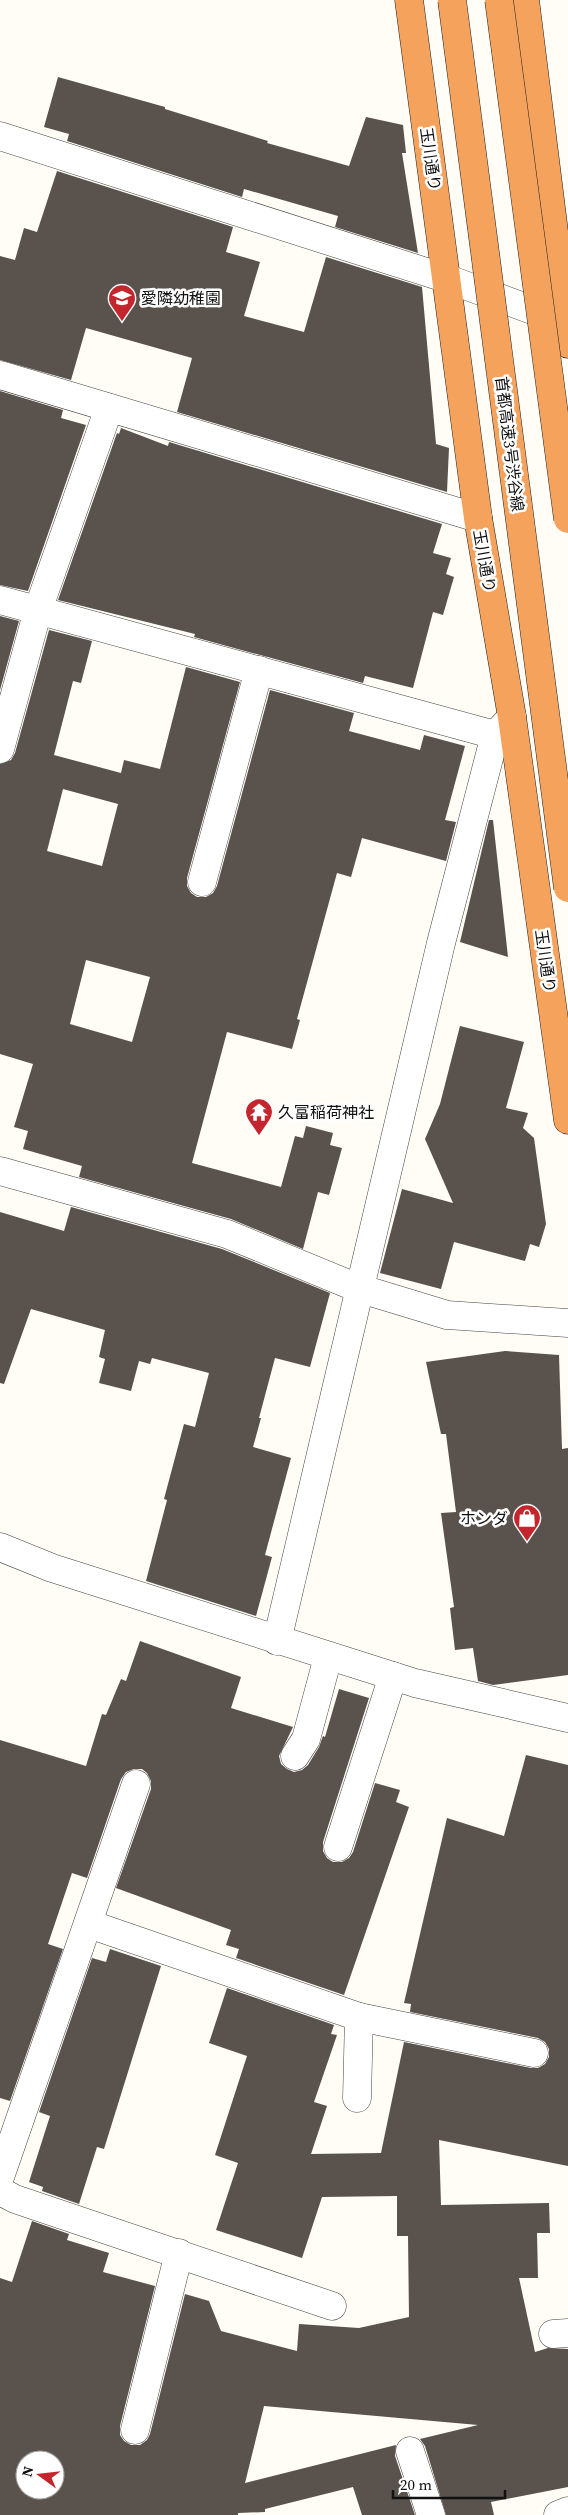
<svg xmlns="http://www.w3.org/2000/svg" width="568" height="2515" font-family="'Source Serif 4','Noto Sans JP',serif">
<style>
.building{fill:#5a524d;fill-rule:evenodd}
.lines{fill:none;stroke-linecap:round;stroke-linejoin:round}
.minor-casing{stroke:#444;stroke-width:29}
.highway-casing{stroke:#222;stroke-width:29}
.minor{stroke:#fff;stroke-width:28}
.highway{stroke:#f5a25d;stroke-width:28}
.highway-bridge-casing{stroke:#222;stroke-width:29;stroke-linecap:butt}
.highway-bridge{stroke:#f5a25d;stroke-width:28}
.labels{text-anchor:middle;stroke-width:5;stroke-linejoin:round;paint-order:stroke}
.street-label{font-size:16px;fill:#111;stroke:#fff}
.poi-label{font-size:16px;fill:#111;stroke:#fff;text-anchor:start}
</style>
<rect width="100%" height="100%" fill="#fffdf5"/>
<!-- building -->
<g class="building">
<polygon points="58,77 165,107 165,109 268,141 267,143 349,166 366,117 403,125 406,153 402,153 418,253 335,227 338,216 244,189 242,197 67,141 69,134 44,127"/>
<polygon points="57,171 233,227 226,252 260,262 244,316 304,332 326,257 422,287 436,444 449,448 447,492 177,412 192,358 86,328 71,380 0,360 0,256 15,260 24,228 37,232"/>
<polygon points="0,391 63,410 61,418 86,425 28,591 0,585"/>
<polygon points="121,428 168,446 169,442 442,524 433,553 451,558 446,574 454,577 443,615 433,612 413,688 365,676 363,683 194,637 195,634 58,600 117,433 119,434"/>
<polygon points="0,616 19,621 0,690"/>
<path d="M49,630L92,641L81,683L73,681L54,755L121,773L124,760L160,769L186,667L240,682L187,878V886L191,893L197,897H206L213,893L217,886L270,690L354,713L349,731L420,750L424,735L465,746L445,820L456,822L446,861L362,838L351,877L337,873L297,1019L300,1020L292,1049L227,1032L192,1163L281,1187L295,1136L303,1138L306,1126L333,1133L330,1145L342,1148L329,1195L318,1192L303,1249L231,1219L79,1177L82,1166L23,1149L28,1131L14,1127L33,1064L0,1054V764L11,760L15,753ZM63,789L118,804L102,866L47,851ZM86,960L150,977L132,1042L70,1024Z"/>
<polygon points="489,820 493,820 508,957 460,942"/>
<polygon points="460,1026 524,1042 506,1108 528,1113 523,1128 534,1138 546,1224 539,1247 530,1244 525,1261 454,1242 441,1289 380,1273 402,1189 453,1203 425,1139 440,1104"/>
<polygon points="71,1207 222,1249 330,1293 310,1367 275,1358 259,1418 261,1418 253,1447 291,1458 265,1555 272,1557 256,1616 146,1581 167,1500 164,1499 184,1424 195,1427 209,1373 152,1358 150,1364 139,1361 131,1391 99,1383 105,1359 99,1357 105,1330 31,1309 4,1384 0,1383 0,1212 64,1231"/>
<polygon points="505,1351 559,1355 562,1449 568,1448 568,1675 493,1685 478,1681 473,1648 455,1650 450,1608 454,1607 441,1513 456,1512 446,1434 441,1434 426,1362"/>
<polygon points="140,1641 241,1677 231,1708 293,1727 279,1756 281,1764 287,1769 294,1772 302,1770 308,1765 319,1747 323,1736 325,1737 339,1689 369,1698 323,1842 323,1851 327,1858 333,1862 342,1862 349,1858 353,1852 375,1783 400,1790 396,1802 409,1807 344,1995 236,1958 239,1949 226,1945 231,1930 116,1888 151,1789 151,1781 147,1773 142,1769 134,1769 126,1772 121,1779 87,1878 72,1873 48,1944 63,1949 10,2101 0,2098 0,1740 86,1766 102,1714 106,1715 121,1679 126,1681"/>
<path d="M526,1755L568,1765V2166L439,2140L441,2205L549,2203L550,2233H537L538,2278H519L535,2352L548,2348L568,2349V2487L491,2502L494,2515H446L425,2446L420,2439L478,2425L264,2406L245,2483L396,2445L395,2456L415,2515H362L353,2487L265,2509V2512L238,2513V2515H0V2278L12,2282L32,2221L69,2234L67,2240L109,2253L103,2272L155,2286L120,2426V2435L124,2441L131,2445H140L147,2440L150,2434L185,2294L209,2301L221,2331L297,2351L299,2324L359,2328L409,2317L408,2236H397V2196L322,2197L302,2258L216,2230L238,2163L215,2155L247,2056L209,2043L227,1988L334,2025L331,2034L337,2035L314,2102L327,2106L311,2154L381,2153L404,2042L531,2068H538L545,2064L549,2057V2049L545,2042L538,2038L410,2012L411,2004L404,2003L447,1818L504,1836ZM25,2460H55V2490H25Z"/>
<polygon points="110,1949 161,1966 104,2149 97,2147 79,2204 42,2191 43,2187 29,2182 50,2116 39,2112 92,1958 106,1962"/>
</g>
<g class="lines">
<!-- minor casing -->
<g class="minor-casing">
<g id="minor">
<polyline points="0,136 448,279 562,321"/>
<polyline points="0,375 478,518"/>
<polyline points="0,600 495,735"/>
<polyline points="0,749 38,610 109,408"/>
<polyline points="202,882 259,670"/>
<polyline points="0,1171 227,1234 358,1288 447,1315 568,1323"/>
<polyline points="0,1547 52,1568 415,1683 568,1718"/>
<polyline points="277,1641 441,943 495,735 512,717"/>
<polyline points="295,1756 306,1739 328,1657"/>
<polyline points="338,1847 393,1676"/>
<polyline points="89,1924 359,2017 534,2053"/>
<polyline points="357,2098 359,2017"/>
<polyline points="0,2177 136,1784"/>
<polyline points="0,2191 15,2199 332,2306"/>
<polyline points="553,2334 568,2333"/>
<polyline points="135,2430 179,2253"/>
<polyline points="410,2451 431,2515"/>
<polyline points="558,2515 568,2511"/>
</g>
</g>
<!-- highway casing -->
<g class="highway-casing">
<g id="highway">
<polyline points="409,0 478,518 512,717 568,1120"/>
<polyline points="525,0 568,344"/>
</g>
</g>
<!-- minor -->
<use href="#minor" class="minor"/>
<!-- highway -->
<use href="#highway" class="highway"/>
<!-- highway-bridge casing -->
<g class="highway-bridge-casing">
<g id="highway-bridge">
<polyline points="452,0 568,888"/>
<polyline points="499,0 568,519"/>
</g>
</g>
<!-- highway-bridge -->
<use href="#highway-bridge" class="highway-bridge"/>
</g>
<!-- icons -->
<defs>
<g id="school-pin" transform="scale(1.4375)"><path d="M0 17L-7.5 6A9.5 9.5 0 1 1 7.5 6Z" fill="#c4262e" stroke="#fff"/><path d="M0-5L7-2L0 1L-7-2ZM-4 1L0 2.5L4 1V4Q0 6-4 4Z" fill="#fff"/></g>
<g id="temple-pin" transform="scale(1.4375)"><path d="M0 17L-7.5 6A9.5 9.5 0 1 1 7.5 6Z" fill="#c4262e" stroke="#fff"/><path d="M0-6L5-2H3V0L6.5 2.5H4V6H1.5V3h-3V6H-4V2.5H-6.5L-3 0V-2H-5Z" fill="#fff"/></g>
<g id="shop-pin" transform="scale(1.4375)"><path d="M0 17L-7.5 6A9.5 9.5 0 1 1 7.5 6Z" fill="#c4262e" stroke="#fff"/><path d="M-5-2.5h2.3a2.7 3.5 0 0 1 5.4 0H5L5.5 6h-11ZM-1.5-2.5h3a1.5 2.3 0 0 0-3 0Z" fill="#fff"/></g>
</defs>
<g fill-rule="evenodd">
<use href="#school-pin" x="122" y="298"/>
<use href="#temple-pin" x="259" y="1112"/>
<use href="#shop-pin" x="527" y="1518"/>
</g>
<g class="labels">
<!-- street labels -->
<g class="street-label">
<text transform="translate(431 159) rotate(82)" y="6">玉川通り</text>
<text transform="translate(510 444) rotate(83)" y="6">首都高速3号渋谷線</text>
<text transform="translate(485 561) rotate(80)" y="6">玉川通り</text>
<text transform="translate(546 961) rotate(82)" y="6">玉川通り</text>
</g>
<!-- poi labels -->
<g class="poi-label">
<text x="141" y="304">愛隣幼稚園</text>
<text x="278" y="1118">久富稲荷神社</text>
<text x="508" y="1524" text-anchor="end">ホンダ</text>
</g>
</g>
<!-- north arrow -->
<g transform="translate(40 2475) rotate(285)"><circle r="24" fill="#ffffff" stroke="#a0a0a0"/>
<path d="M0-4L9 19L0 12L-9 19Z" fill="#c4262e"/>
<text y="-8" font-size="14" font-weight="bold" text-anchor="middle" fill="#111111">N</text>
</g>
<!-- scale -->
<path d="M393 2490v8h112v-8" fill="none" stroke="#111111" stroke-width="2.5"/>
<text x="400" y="2490" font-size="15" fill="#111111" stroke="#ffffff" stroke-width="4" paint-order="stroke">20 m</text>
</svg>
